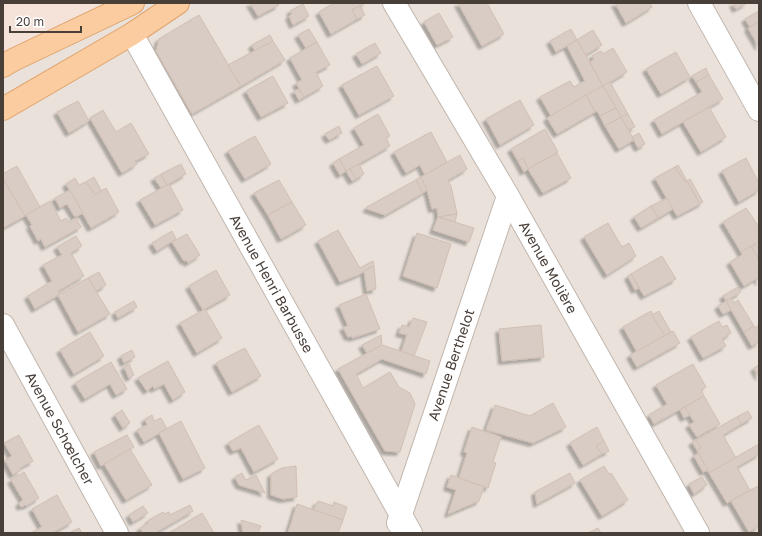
<svg xmlns="http://www.w3.org/2000/svg" width="762" height="536" font-family="'Golos Text',sans-serif">
<style>
.residential{fill:#e9e1da}
.commercial{fill:#f5e2d8}
.building{fill:#d9ccc4;stroke:#d1bfb4;filter:url(#shadow)}
.lines{fill:none;stroke-linecap:round;stroke-linejoin:round}
.street-casing{stroke:#c0b6ae;stroke-width:24}
.primary-casing{stroke:#e0a46e;stroke-width:24}
.street{stroke:#fff;stroke-width:22}
.primary{stroke:#fbcc9f;stroke-width:22}
.labels{text-anchor:middle;stroke-width:3;stroke-linejoin:round;paint-order:stroke}
.street-label{font-size:14px;fill:#493f39;stroke:#fff}
</style>
<defs>
<filter id="shadow"><feDropShadow dx="-3.5" dy="3.5" stdDeviation="1" flood-color="#0004"/></filter>
</defs>
<rect width="100%" height="100%" fill="#f5f0eb"/>
<!-- residential -->
<rect class="residential" x="3" y="3" width="756" height="530"/>
<!-- commercial -->
<polygon class="commercial" points="3,3 109,3 3,75"/>
<!-- building -->
<g class="building">
<polygon points="250,3 277,3 279,5 258,16"/>
<polygon points="334,3 366,3 352,10 357,19 331,34 319,12"/>
<polygon points="458,3 487,3 504,34 482,46"/>
<polygon points="615,3 650,3 652,7 626,23"/>
<polygon points="733,3 747,3 736,9"/>
<polygon points="303,4 309,16 293,25 289,16 292,14 290,11"/>
<polygon points="360,6 365,15 357,19 352,10"/>
<polygon points="759,11 759,22 750,27 745,19"/>
<polygon points="439,13 453,37 437,45 424,22"/>
<polygon points="199,15 241,86 192,114 156,51 159,39"/>
<polygon points="759,22 759,47 748,28"/>
<polygon points="309,29 317,42 306,48 298,35"/>
<polygon points="571,29 577,40 556,52 550,41"/>
<polygon points="593,30 602,45 585,55 577,40"/>
<polygon points="270,35 273,41 255,51 252,45"/>
<polygon points="577,40 603,86 551,116 540,97 570,81 574,87 585,81 567,46"/>
<polygon points="273,41 285,60 241,86 228,65"/>
<polygon points="317,42 330,65 316,72 323,86 304,97 296,83 302,80 290,58"/>
<polygon points="375,43 381,53 362,64 356,54"/>
<polygon points="613,48 627,72 603,86 590,62 594,59 592,56 601,51 603,54"/>
<polygon points="676,52 690,77 661,94 646,69"/>
<polygon points="377,66 394,96 359,115 342,85"/>
<polygon points="706,68 709,75 696,82 692,76"/>
<polygon points="709,75 723,99 662,134 654,120 702,92 696,82"/>
<polygon points="273,76 288,103 261,117 246,91"/>
<polygon points="610,82 628,114 621,117 603,86"/>
<polygon points="603,86 616,108 600,116 597,111 595,112 586,95"/>
<polygon points="299,89 304,97 299,100 294,91"/>
<polygon points="586,95 595,112 557,134 547,118"/>
<polygon points="520,100 534,125 500,145 486,119"/>
<polygon points="78,101 89,121 69,133 57,112"/>
<polygon points="709,107 726,137 701,152 683,122"/>
<polygon points="616,108 621,117 605,126 600,116"/>
<polygon points="103,110 116,132 131,123 149,154 135,161 137,164 122,173 90,118"/>
<polygon points="378,114 390,136 386,138 390,146 346,171 339,159 364,145 354,128"/>
<polygon points="628,114 635,127 628,130 621,117"/>
<polygon points="621,117 634,140 619,149 605,126"/>
<polygon points="339,126 342,133 329,140 325,134"/>
<polygon points="545,129 558,152 528,169 523,158 518,161 511,149"/>
<polygon points="431,132 447,162 425,175 420,165 406,173 394,152"/>
<polygon points="639,133 645,144 638,148 632,137"/>
<polygon points="255,136 271,164 245,179 228,151"/>
<polygon points="557,153 571,178 543,193 528,169"/>
<polygon points="460,155 467,169 448,180 451,186 457,214 438,217 437,208 432,209 427,190 421,177"/>
<polygon points="523,158 528,169 524,172 518,161"/>
<polygon points="746,158 759,183 759,190 739,202 722,171"/>
<polygon points="339,159 346,171 340,175 333,163"/>
<polygon points="181,164 186,174 167,185 161,174"/>
<polygon points="359,164 364,174 356,179 350,169"/>
<polygon points="678,165 687,181 685,182 675,167"/>
<polygon points="17,166 40,207 25,216 3,179 3,174"/>
<polygon points="675,167 685,182 687,181 700,204 677,216 655,178"/>
<polygon points="350,169 356,179 352,181 346,171"/>
<polygon points="161,175 167,185 161,188 154,178"/>
<polygon points="94,177 102,192 95,195 86,182"/>
<polygon points="421,177 427,190 423,193 416,180"/>
<polygon points="75,178 79,185 86,182 95,195 106,188 119,212 91,228 66,184"/>
<polygon points="3,179 25,216 3,228"/>
<polygon points="690,179 703,202 700,204 687,181"/>
<polygon points="279,180 292,202 268,215 254,193"/>
<polygon points="416,180 423,193 385,215 367,209 367,207"/>
<polygon points="169,184 183,210 155,225 140,200"/>
<polygon points="70,190 83,213 75,217 67,204 60,208 55,198"/>
<polygon points="667,198 673,209 658,218 651,206"/>
<polygon points="50,201 61,221 66,218 69,222 76,218 81,227 45,247 41,239 38,241 30,226 32,225 26,215"/>
<polygon points="292,202 306,225 281,239 268,215"/>
<polygon points="651,206 658,218 641,228 634,217"/>
<polygon points="746,208 759,227 759,242 741,252 723,222"/>
<polygon points="457,214 455,222 438,217"/>
<polygon points="438,217 474,228 469,242 433,230"/>
<polygon points="608,223 622,247 629,243 636,256 607,275 584,237"/>
<polygon points="338,230 360,268 373,261 374,266 358,275 340,282 318,241"/>
<polygon points="172,231 176,239 157,251 152,243"/>
<polygon points="417,233 451,244 437,288 403,276"/>
<polygon points="187,234 200,255 188,263 186,260 184,261 172,242"/>
<polygon points="76,236 82,246 71,253 84,276 58,291 60,294 35,309 28,296 52,281 43,265 62,255 57,247"/>
<polygon points="756,244 759,249 759,260 751,246"/>
<polygon points="751,246 759,260 759,282 757,278 744,286 730,262 742,255 741,252"/>
<polygon points="662,256 676,279 644,296 631,274"/>
<polygon points="374,266 376,289 367,291 364,271"/>
<polygon points="216,270 230,295 203,310 189,286"/>
<polygon points="99,272 106,285 96,291 88,278"/>
<polygon points="631,274 639,288 635,290 628,276"/>
<polygon points="88,278 110,314 78,332 58,295"/>
<polygon points="738,287 741,292 726,301 723,296"/>
<polygon points="366,294 380,329 352,338 352,336 348,337 343,327 348,326 339,305"/>
<polygon points="732,298 734,303 738,300 754,326 744,332 726,301"/>
<polygon points="134,301 137,307 118,318 115,312"/>
<polygon points="726,301 731,310 723,314 718,306"/>
<polygon points="205,309 222,338 197,353 180,323"/>
<polygon points="651,311 665,336 637,352 623,327"/>
<polygon points="659,311 671,332 665,336 652,315"/>
<polygon points="413,318 427,322 414,356 401,352 407,335 399,333 402,325 409,327"/>
<polygon points="719,321 722,327 727,325 731,333 722,339 726,346 703,358 691,337"/>
<polygon points="541,325 544,357 502,361 499,329"/>
<polygon points="759,325 759,342 752,346 744,332 754,326 755,328"/>
<polygon points="673,331 680,343 637,367 630,355"/>
<polygon points="90,332 104,356 74,374 60,350"/>
<polygon points="381,335 382,345 367,353 362,345"/>
<polygon points="382,345 430,361 426,374 382,359 356,374 363,388 390,372 399,387 410,393 415,404 400,452 385,451 338,369"/>
<polygon points="245,348 261,376 232,392 216,363"/>
<polygon points="132,350 135,357 124,363 121,356"/>
<polygon points="168,361 185,392 173,400 164,384 154,389 153,386 147,391 138,378"/>
<polygon points="111,362 127,389 116,395 110,384 85,399 75,383"/>
<polygon points="129,364 134,375 129,378 124,367"/>
<polygon points="693,364 706,387 701,390 704,396 654,424 649,415 667,404 656,385"/>
<polygon points="759,365 759,377 754,368"/>
<polygon points="704,396 720,424 697,437 689,425 694,422 685,407"/>
<polygon points="553,403 566,427 533,443 486,430 495,405 530,416"/>
<polygon points="685,407 690,415 684,418 680,410"/>
<polygon points="122,410 130,423 123,428 115,415"/>
<polygon points="748,411 752,418 741,424 737,417"/>
<polygon points="152,415 154,421 161,418 167,429 144,442 137,430 147,425 145,419"/>
<polygon points="737,417 741,424 723,435 736,458 709,473 697,450 701,448 696,440"/>
<polygon points="181,421 205,468 183,479 159,433"/>
<polygon points="259,425 278,459 254,472 241,448 233,451 228,443"/>
<polygon points="472,427 501,437 493,462 496,463 488,488 459,478 467,453 464,452"/>
<polygon points="597,427 604,441 596,446 602,454 583,465 570,443"/>
<polygon points="19,435 33,461 20,468 21,470 13,475 5,460 12,456 4,443"/>
<polygon points="127,435 134,447 101,466 94,452"/>
<polygon points="696,440 701,448 697,450 692,442"/>
<polygon points="604,441 609,451 602,454 596,446"/>
<polygon points="759,444 759,454 737,467 750,490 727,503 709,473"/>
<polygon points="130,449 152,485 126,500 104,464"/>
<polygon points="698,453 708,470 703,472 694,456"/>
<polygon points="296,466 297,497 283,499 271,495 271,474 282,468"/>
<polygon points="604,466 609,474 611,473 628,500 602,516 580,480"/>
<polygon points="24,472 39,498 26,506 25,505 21,507 19,503 23,500 11,480"/>
<polygon points="242,473 246,480 256,475 265,493 239,485 235,477"/>
<polygon points="570,473 575,483 537,504 535,492"/>
<polygon points="451,475 484,487 479,501 448,514 456,490 447,487"/>
<polygon points="702,477 707,485 694,494 689,484"/>
<polygon points="758,486 759,488 759,526 749,532 731,501"/>
<polygon points="57,495 72,522 52,533 31,533 42,527 32,509"/>
<polygon points="318,501 333,506 334,502 347,507 343,520 313,510"/>
<polygon points="297,504 343,520 338,533 288,533"/>
<polygon points="190,505 193,511 155,533 143,533 140,528 148,523 149,520 163,512 164,514 169,512 170,515"/>
<polygon points="143,506 148,513 133,522 129,515"/>
<polygon points="202,513 214,533 169,533"/>
<polygon points="241,520 261,526 258,533 243,533"/>
<polygon points="79,528 82,533 69,533"/>
<polygon points="598,528 601,533 588,533"/>
</g>
<g class="lines">
<!-- street casing -->
<g class="street-casing">
<g id="street">
<path id="s1" d="M394,3L508,196L698,533"/>
<polyline points="699,3 759,110"/>
<path id="s2" d="M132,34L411,533"/>
<path id="s3" d="M3,325L117,533"/>
<path id="s4" d="M398,523L508,196"/>
</g>
</g>
<!-- primary casing -->
<g class="primary-casing">
<g id="primary">
<polyline points="3,66 13,60 133,3"/>
<polyline points="3,109 132,34 178,3"/>
</g>
</g>
<!-- street -->
<use href="#street" class="street"/>
<!-- primary -->
<use href="#primary" class="primary"/>
</g>
<g class="labels">
<!-- street labels -->
<g class="street-label">
<text dy="5" stroke="none"><textPath href="#s1" startOffset="306">Avenue Molière</textPath></text>
<text dy="5" stroke="none"><textPath href="#s2" startOffset="286">Avenue Henri Barbusse</textPath></text>
<text dy="5" stroke="none"><textPath href="#s4" startOffset="167">Avenue Berthelot</textPath></text>
<text dy="5" stroke="none"><textPath href="#s3" startOffset="118">Avenue Schœlcher</textPath></text>
</g>
</g>
<!-- border -->
<rect width="762" height="536" fill="none" stroke="#493f39" stroke-width="8"/>
<!-- scale -->
<path d="M10 26v6h71v-6" fill="none" stroke="#493f39" stroke-width="2"/>
<text x="16" y="26" font-size="12" fill="#493f39" stroke="#ffffff" stroke-width="3" paint-order="stroke">20 m</text>
</svg>
